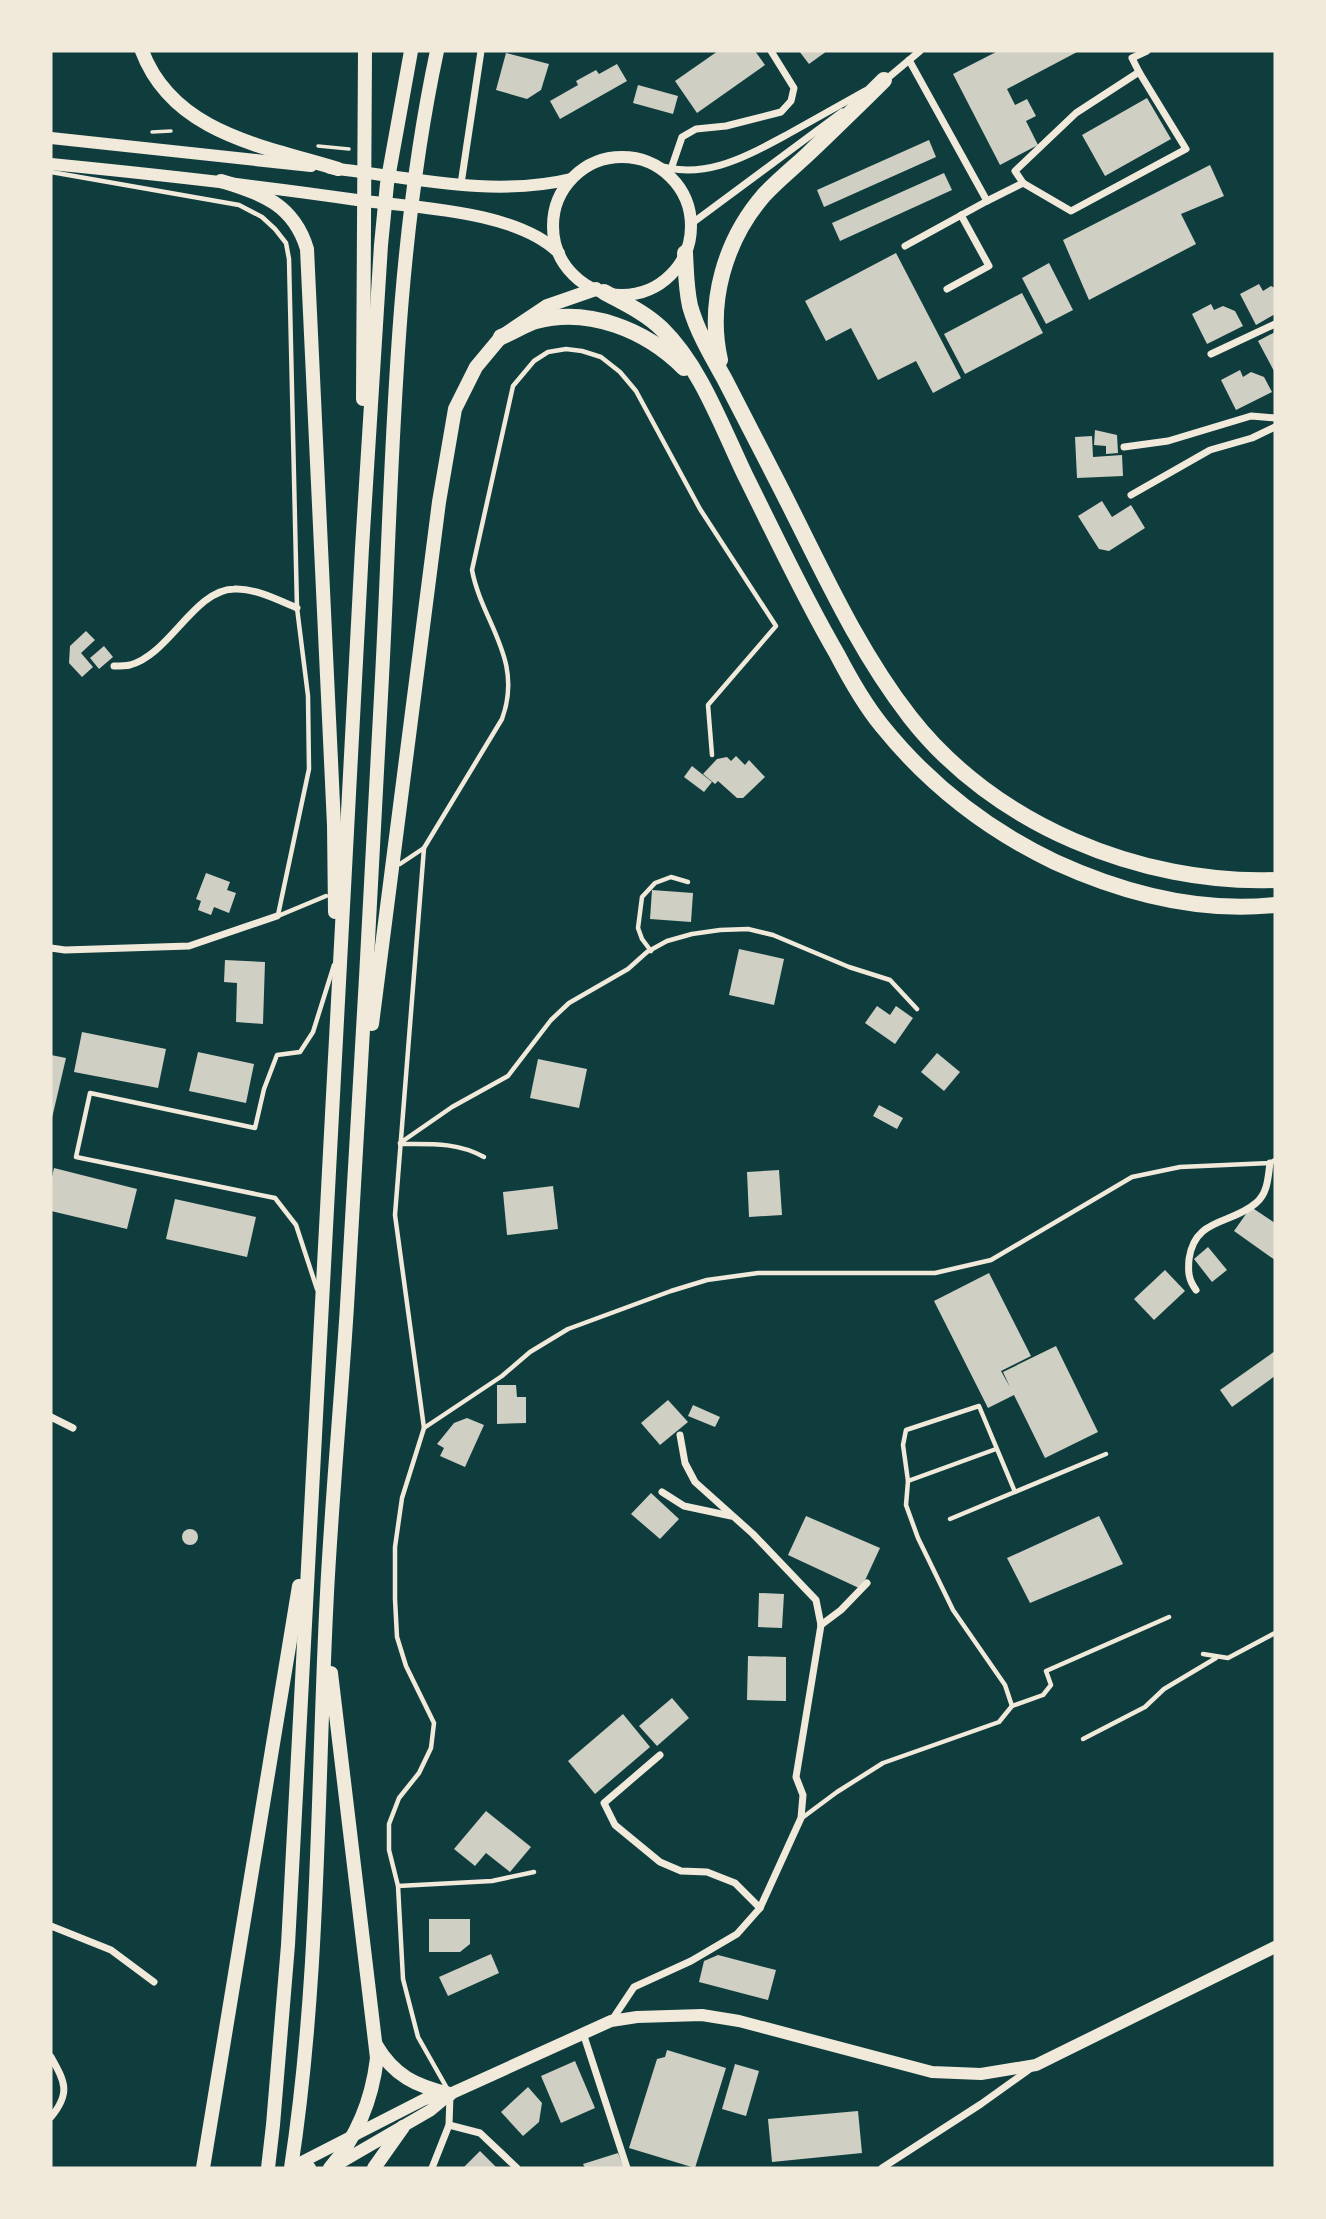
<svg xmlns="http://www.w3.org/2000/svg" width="1326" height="2219" font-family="Cabin,sans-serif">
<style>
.building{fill:#cfcfc3}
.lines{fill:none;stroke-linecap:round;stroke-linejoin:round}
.path{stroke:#f1e9da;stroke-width:3.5}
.service{stroke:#f1e9da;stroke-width:4.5}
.minor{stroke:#f1e9da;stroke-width:7}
.secondary{stroke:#f1e9da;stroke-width:12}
.trunk{stroke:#f1e9da;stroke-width:14}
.motorway{stroke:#f1e9da;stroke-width:16}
</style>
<rect width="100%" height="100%" fill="#0f3d3e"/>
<!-- building -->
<g class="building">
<polygon points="718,51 755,51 765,65 697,113 675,81"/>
<polygon points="799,51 827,51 809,64"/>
<polygon points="998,51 1079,51 1007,89 1015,105 1027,99 1036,116 1026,121 1038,145 1000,165 953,74"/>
<polygon points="506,53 549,64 541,90 527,99 496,90"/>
<polygon points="617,64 627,81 560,119 550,101 578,85 576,81 596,70 599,74"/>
<polygon points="638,85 678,96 673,114 633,103"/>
<polygon points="1147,98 1171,139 1105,176 1082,135"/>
<polygon points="929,140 936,157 824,207 817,190"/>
<polygon points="1210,165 1224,196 1181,214 1196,244 1089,300 1063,240"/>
<polygon points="944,173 952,190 840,241 832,223"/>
<polygon points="896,253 961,378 933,393 916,361 878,380 851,328 826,341 805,301"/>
<polygon points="1049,263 1073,310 1046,324 1022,278"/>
<polygon points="1259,284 1263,291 1271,286 1275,288 1275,314 1256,325 1240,294"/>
<polygon points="1022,293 1043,333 965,374 944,334"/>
<polygon points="1211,304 1214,310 1223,306 1235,311 1243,326 1207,344 1192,314"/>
<polygon points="1275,332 1275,373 1258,341"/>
<polygon points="1240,370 1243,377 1251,372 1264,377 1272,392 1236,410 1221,380"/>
<polygon points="1095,430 1117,435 1118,453 1106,454 1106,446 1094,445"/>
<polygon points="1092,436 1093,457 1122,455 1123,476 1077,478 1075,437"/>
<polygon points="1102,501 1112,517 1131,505 1145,528 1109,551 1099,549 1078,516"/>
<polygon points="86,631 95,640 81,653 93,667 82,677 69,663 70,646"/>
<polygon points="104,646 113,657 99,669 90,658"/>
<polygon points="736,756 745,765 749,760 765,777 743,798 737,798 718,781 715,784 703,774 717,759 727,757 731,761"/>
<polygon points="692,766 712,782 704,792 684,777"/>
<polygon points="206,873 230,882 227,890 236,893 229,913 214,907 211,915 198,910 201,901 196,899"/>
<polygon points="652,890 693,893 691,922 650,919"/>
<polygon points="739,949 784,959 774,1005 729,995"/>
<polygon points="225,960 265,962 263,1024 236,1022 237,983 224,982"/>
<polygon points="877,1006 890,1015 896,1006 913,1018 895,1044 865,1023"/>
<polygon points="82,1032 166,1049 158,1088 74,1072"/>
<polygon points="198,1052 254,1064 246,1103 189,1091"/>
<polygon points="937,1053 960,1072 944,1091 921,1072"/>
<polygon points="51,1055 66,1058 52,1118 51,1118"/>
<polygon points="538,1059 587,1069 579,1108 530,1098"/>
<polygon points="879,1105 903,1118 897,1129 873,1116"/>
<polygon points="54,1168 137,1189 127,1229 51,1211 51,1182"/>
<polygon points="779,1170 782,1215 749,1217 747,1172"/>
<polygon points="553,1186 558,1229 507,1235 503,1192"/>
<polygon points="175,1199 256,1217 247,1257 166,1239"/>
<polygon points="1251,1207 1275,1223 1275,1260 1234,1231"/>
<polygon points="1208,1247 1227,1270 1212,1282 1194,1259"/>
<polygon points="1165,1270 1185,1291 1154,1320 1134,1299"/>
<polygon points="989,1273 1031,1356 1001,1371 1010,1387 1003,1372 1056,1346 1098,1432 1045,1458 1014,1395 988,1408 934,1301"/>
<polygon points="1275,1351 1275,1376 1232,1407 1220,1390"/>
<polygon points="497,1385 516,1385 517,1397 526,1397 526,1423 497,1424"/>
<polygon points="668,1400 688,1422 660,1445 641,1423"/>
<polygon points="693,1405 720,1417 715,1427 688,1416"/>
<polygon points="467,1418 484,1425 465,1467 440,1456 444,1448 437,1444 454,1423"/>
<polygon points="651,1493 679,1519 660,1539 631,1514"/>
<polygon points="806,1516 880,1548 861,1589 788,1555"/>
<polygon points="1099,1516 1123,1564 1030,1603 1007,1558"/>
<circle cx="190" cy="1537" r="8"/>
<polygon points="759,1593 784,1594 782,1628 758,1627"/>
<polygon points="748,1656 786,1657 786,1701 747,1700"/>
<polygon points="672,1698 689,1718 657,1746 639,1726"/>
<polygon points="623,1714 650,1747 595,1794 568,1761"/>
<polygon points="486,1811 531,1847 510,1872 486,1853 475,1866 454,1849"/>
<polygon points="429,1919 470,1919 470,1944 460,1952 429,1952"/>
<polygon points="491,1954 499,1973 448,1996 439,1977"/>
<polygon points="718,1955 776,1970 768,2000 699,1982 704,1961"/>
<polygon points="667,2050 726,2068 695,2168 629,2148 657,2059 665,2057"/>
<polygon points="575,2061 595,2108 561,2123 541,2076"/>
<polygon points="735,2064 759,2071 746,2116 722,2109"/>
<polygon points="528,2087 542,2103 539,2122 523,2136 501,2112"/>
<polygon points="858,2111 862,2153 772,2162 768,2119"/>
<polygon points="480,2151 497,2168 463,2168"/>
<polygon points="618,2153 624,2168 585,2168 583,2164"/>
</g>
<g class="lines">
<!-- path -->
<g class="path">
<polyline points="152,132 171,131"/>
<polyline points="318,146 349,149"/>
</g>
<!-- service -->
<g class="service">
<polyline points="51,172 239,205 262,217 275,229 286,243 289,259 297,608 308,696 309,769 278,915"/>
<path d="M424,848L502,719C524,659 482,623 472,570L513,386L534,361L548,352L566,349L582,351L601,357L620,372L636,391L700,509L776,626L708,705L712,755"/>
<polyline points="400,864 424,848 395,1215 424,1428 402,1498 395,1547 395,1599 397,1637 406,1666 434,1723 431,1748 419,1773 399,1798 389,1824 389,1850 398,1886 403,1979 418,2037 448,2090"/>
<polyline points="278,916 326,896"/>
<polyline points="651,951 642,939 638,928 642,897 655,883 671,877 688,882"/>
<polyline points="400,1143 452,1107 508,1076 551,1020 569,1003 628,969 647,952 667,941 692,934 720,930 748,929 773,935 849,967 890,980 917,1009"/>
<path d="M400,1144C430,1144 457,1142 484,1157"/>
<polyline points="317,1289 296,1225 275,1198 76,1157 90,1093 255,1128 264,1089 277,1055 300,1052 313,1032 334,965"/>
<polyline points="424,1428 502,1376 530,1352 568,1329 671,1291 707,1280 758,1273 935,1273 991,1260 1132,1177 1180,1167 1270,1163 1275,1160"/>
<polyline points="908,1481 996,1449"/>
<polyline points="950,1519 1106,1454"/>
<polyline points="1203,1654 1228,1658 1275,1633"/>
<polyline points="1012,1706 1043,1695 1051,1685 1046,1671 1169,1617"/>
<polyline points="1083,1739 1145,1707 1164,1689 1216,1658"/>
<polyline points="802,1818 837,1792 883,1763 999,1722 1012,1706 1005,1685 953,1610 918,1538 906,1505 908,1481 903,1445 906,1430 979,1406 1015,1492"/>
<polyline points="398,1886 492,1881 534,1872"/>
</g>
<!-- minor -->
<g class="minor">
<polyline points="883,82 920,51"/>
<path d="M653,164C704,182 747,156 790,133C815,119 840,105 865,91"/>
<polyline points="671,169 682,137 696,129 726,126 781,112 791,101 794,88 771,51"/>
<polyline points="1023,183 1071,211 1186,149 1139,72"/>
<polyline points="461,184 481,51"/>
<polyline points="987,201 1023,183 1015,171 1076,113 1139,72 1132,58 1147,51"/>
<polyline points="691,224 842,112"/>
<polyline points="905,246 987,201 909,60"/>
<polyline points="947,289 989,266 961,215"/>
<polyline points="1211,354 1275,324"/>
<polyline points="1124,447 1168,441 1251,416 1275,418"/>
<polyline points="1131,495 1210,450 1252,438 1275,427"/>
<path d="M114,666C119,666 125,666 130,665C170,654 194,590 234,589C255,588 278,600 297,608"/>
<polyline points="51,948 65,950 189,946 277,916"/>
<path d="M1196,1290C1188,1279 1188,1271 1189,1259C1195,1217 1231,1225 1256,1203C1268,1193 1268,1177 1270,1163"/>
<polyline points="51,1417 73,1428"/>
<polyline points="662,1492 684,1506 731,1516"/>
<polyline points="821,1625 841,1610 867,1583"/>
<polyline points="660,1755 604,1803 615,1825 660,1862 681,1871 707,1872 735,1883 760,1908"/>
<polyline points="51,1926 111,1950 154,1982"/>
<polyline points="612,2020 634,1987 691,1961 737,1934 760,1908 801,1818 803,1795 796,1777 821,1625 816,1600 753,1534 695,1482 685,1463 680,1435"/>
<polyline points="583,2033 627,2168"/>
<path d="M51,2057C65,2082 71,2093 51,2117"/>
<polyline points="449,2125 480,2133 517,2168"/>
<polyline points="432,2168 449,2125 450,2095"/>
<polyline points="882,2168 981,2104 1030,2069"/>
</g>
<!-- secondary -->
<g class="secondary">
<polyline points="51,138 311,166"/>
<circle cx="622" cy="226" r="69"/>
<path d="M51,164C153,174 255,185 357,200C415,208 516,210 559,253"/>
<path d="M330,168C409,177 492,198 571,179"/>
<polyline points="294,2166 425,2099 450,2094 611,2021 637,2017 702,2015 739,2021 932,2072 981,2074 1036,2065 1275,1947"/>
<polyline points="331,2168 431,2110 449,2095"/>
</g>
<!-- trunk -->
<g class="trunk">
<path d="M142,51C173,133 263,146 338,169"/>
<path d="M221,181C262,193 294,205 307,249L334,825L335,912"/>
<polyline points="363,399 365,51"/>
<polyline points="372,1024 439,502 455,409 476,367 501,337 547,306 596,289"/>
<path d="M376,2045C394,2076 416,2086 450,2094"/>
<polyline points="298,2164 309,2168"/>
<polyline points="203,2168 299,1586"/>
<polyline points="268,2168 273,2125 288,1945 362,548 381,245 387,184 411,51"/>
<path d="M291,2168C320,1979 317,1785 327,1593C332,1497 341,1402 347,1306C360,1096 371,887 382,677C393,468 393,256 437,51"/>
<path d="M330,2168C358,2136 372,2100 377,2058L331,1673"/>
<polyline points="374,2168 403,2127"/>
</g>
<!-- motorway -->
<g class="motorway">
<path d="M685,253C686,271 686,288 690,306C697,331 711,355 724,378C741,411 758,444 775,477C817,558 854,645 910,717C993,824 1141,885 1275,880"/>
<path d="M604,292C624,303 646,313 662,329C700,366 722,427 745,475C775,535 803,596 837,654C850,679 864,704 882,726C928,783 988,830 1055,862C1125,894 1198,913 1275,905"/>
<path d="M501,337C513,332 524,325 536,321C589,307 646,330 684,368"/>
<path d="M720,360C707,302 725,240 764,195C777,181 793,168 807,155C833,130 859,105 884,80"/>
</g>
</g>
<!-- border -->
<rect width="1326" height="2219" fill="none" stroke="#f1e9da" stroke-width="105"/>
</svg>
